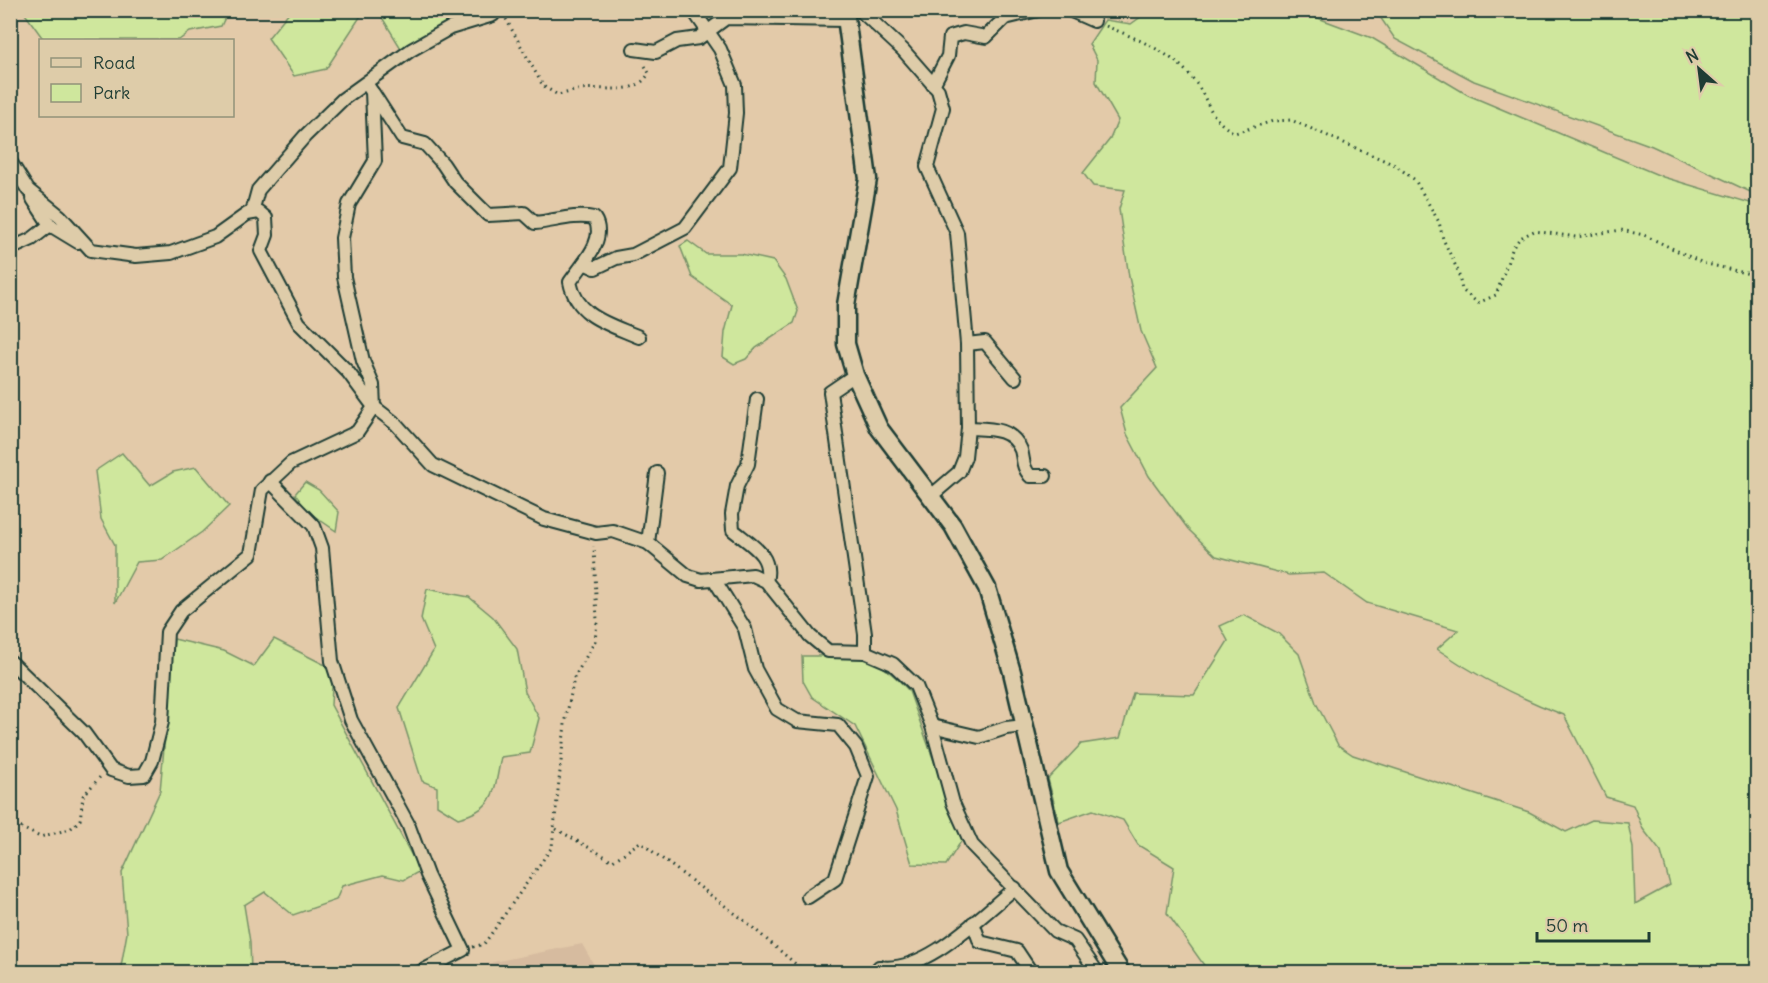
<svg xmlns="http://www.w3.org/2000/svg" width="1768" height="983" font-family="Delius,sans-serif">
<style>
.built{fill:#d6bb9f}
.green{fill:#cfe79d;stroke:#779268;stroke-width:1.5}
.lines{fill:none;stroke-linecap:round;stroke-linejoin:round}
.street-casing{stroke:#1f3d34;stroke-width:16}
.secondary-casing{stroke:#1f3d34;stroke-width:21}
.path{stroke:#1f3d34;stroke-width:3;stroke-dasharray:1.5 4.5;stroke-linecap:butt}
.street{stroke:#decca9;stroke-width:12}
.secondary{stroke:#decca9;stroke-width:16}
</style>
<rect width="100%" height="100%" fill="#e3caa9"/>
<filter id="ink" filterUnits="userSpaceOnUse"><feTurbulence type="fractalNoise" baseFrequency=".0167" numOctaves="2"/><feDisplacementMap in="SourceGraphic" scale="12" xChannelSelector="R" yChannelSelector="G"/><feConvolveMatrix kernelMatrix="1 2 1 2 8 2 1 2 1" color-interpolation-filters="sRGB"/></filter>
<g filter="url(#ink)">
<!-- built -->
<polygon class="built" points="582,944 598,972 461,972 494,962"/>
<!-- green -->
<g class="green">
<polygon points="23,11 228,11 221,26 190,32 179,40 44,40"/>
<polygon points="290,11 290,10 364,11 326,69 294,76 268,38"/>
<polygon points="378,11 465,11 402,50"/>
<path d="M1149,11H1306L1318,18L1372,38L1468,95L1663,177L1757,205V972H1204L1206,968L1167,913L1174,867L1138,845L1123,820L1093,810L1059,822L1048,779L1081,744L1120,738L1133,693L1194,695L1228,641L1220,626L1244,615L1278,633L1299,654L1316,703L1338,745L1353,755L1529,812L1566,832L1592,820L1628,823L1633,848L1635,904L1670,885L1661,852L1643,829L1633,805L1606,797L1564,715C1518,698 1478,677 1437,649L1458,630L1367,603L1324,573L1289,575L1216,556L1188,529L1149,476L1127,434L1120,408L1157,368L1141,331L1129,277L1119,209L1125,190L1093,186L1083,173L1110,139L1118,120L1096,82L1097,60L1089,44L1105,20L1131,24Z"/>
<polygon points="1376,11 1757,11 1757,195 1652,146 1474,81 1395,39"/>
<polygon points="688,241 706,254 741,254 773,261 786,279 798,311 794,323 756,348 746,359 734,364 723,357 725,332 732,305 692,277 680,246"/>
<polygon points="122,453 150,486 173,472 196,467 229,506 202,532 162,560 137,562 115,603 115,545 101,519 95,471"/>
<polygon points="305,482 319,490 339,512 336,531 307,511 295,494"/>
<path d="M427,589L469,597L493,617L517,649L525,692L539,718L530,753L501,757C494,791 496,809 458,818L437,805V787L422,781L399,708L434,650L421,619Z"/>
<polygon points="174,639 224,651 254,666 274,639 333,669 331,705 420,871 404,880 383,875 342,886 336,900 293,915 265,892 244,905 250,942 251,972 120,972 127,933 122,873 160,791"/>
<path d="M802,656C854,656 871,648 909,691L962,840L946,865L912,864L896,810L855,726L812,697L803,681Z"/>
</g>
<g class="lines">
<!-- street casing -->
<g class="street-casing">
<g id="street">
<polyline points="860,10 903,50 938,90 943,108 927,167 957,233 967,344 968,428 965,457 959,472 931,496"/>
<polyline points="1069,10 1094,21"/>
<polyline points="634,49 656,52 677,41 699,38 726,18 845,20"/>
<polyline points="933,85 948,56 950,37 964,33 986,37 1005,18 1038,10"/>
<path d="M373,93L402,138L425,144L443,164L455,182L488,215L524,213L535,223C556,221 573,214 594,218C608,239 582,264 570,282C577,317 609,324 639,337"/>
<polyline points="10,161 28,190 60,216 91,250 136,256 171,253 215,237 247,214 259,212 266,218 267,235 261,251 299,323 348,372 374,407 396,424 433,465 544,519 596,533 613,531 648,543 688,576 701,580 753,575 766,581 810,636 828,651 865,652 865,634 830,392 855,375"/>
<polyline points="33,199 50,225 78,242"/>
<polyline points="252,212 258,190 305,136 343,99 411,50 450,28 493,15"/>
<polyline points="10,249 32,239 50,225"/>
<polyline points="584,263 595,268 616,258 633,255 685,228 730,168 736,113 735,85 720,49 693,10"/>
<polyline points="967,344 985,342 1015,378"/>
<path d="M757,399L748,464L737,486L732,514L733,530C751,545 773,555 766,581"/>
<path d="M968,428C988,429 1012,427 1021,450C1024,461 1022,466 1030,476H1045"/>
<polyline points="270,481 314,526 322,548 332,661 351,720 408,824 427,875 463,950 420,972"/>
<polyline points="648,543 657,473"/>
<polyline points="714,579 745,629 755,669 777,709 797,721 838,725 856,747 868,776 835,879 808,897"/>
<polyline points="865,652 893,664 916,686 932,726 953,803 972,845 1055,931 1075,940 1097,972"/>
<polyline points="10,661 84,733 111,770 129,776 144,775 152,761 162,722 167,632 181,611 251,554 262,490 291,463 357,432 374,407 373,385 363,361 344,277 342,238 349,204 375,161 372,92 366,83"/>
<polyline points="932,726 979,737 1006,728 1025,726"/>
<polyline points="973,923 980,942 1017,951 1031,972"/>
<path d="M879,967C925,975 981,915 1015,888"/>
</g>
</g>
<!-- secondary casing -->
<g class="secondary-casing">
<polyline id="secondary" points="845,10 868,179 846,305 846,344 855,375 879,428 953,526 987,588 1012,672 1059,871 1121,972"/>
</g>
<!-- path -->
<g class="path">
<path d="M506,19L543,86L558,95C566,93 574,91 582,89C605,86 636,97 649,73L644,64"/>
<path d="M1106,26C1137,39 1172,52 1193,79C1211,101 1206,117 1235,133L1273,121L1291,120L1395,165L1415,180L1439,222L1443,239L1458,271L1462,290L1478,303L1496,295L1513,247L1520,238L1534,231L1576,237L1621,230L1644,235L1703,263L1758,276"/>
<polyline points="10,822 40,837 70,829 80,820 83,796 100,777"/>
<polyline points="556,829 613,861 640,842 745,921 805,972"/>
<polyline points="473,947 484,944 552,847 565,724 574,678 595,641 597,622 594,546"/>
</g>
<!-- street -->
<use href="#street" class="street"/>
<!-- secondary -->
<use href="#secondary" class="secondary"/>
</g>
</g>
<!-- margin -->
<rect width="1768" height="983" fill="none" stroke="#decca9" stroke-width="36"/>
<rect x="18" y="18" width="1732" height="947" fill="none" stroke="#1f3d34" stroke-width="2" filter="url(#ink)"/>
<!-- legend -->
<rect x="39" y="39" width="195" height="78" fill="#decca9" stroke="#92937a" stroke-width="1.5"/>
<rect x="51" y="58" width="30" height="9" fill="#decca9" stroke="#92937a" stroke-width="1.5"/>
<text x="93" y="69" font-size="18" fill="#1f3d34">Road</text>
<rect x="51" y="84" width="30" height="18" fill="#cfe79d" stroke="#92937a" stroke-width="1.5"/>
<text x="93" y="99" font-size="18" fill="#1f3d34">Park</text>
<!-- north arrow -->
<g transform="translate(1699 69) rotate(332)" stroke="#decca9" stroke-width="4.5" paint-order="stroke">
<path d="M0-4.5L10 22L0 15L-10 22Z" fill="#1f3d34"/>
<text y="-9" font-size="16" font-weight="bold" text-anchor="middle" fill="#1f3d34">N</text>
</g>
<!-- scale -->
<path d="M1537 932v9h112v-9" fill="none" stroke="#1f3d34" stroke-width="3"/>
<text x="1546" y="932" font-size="18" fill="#1f3d34" stroke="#decca9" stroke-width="4.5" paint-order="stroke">50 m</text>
</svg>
